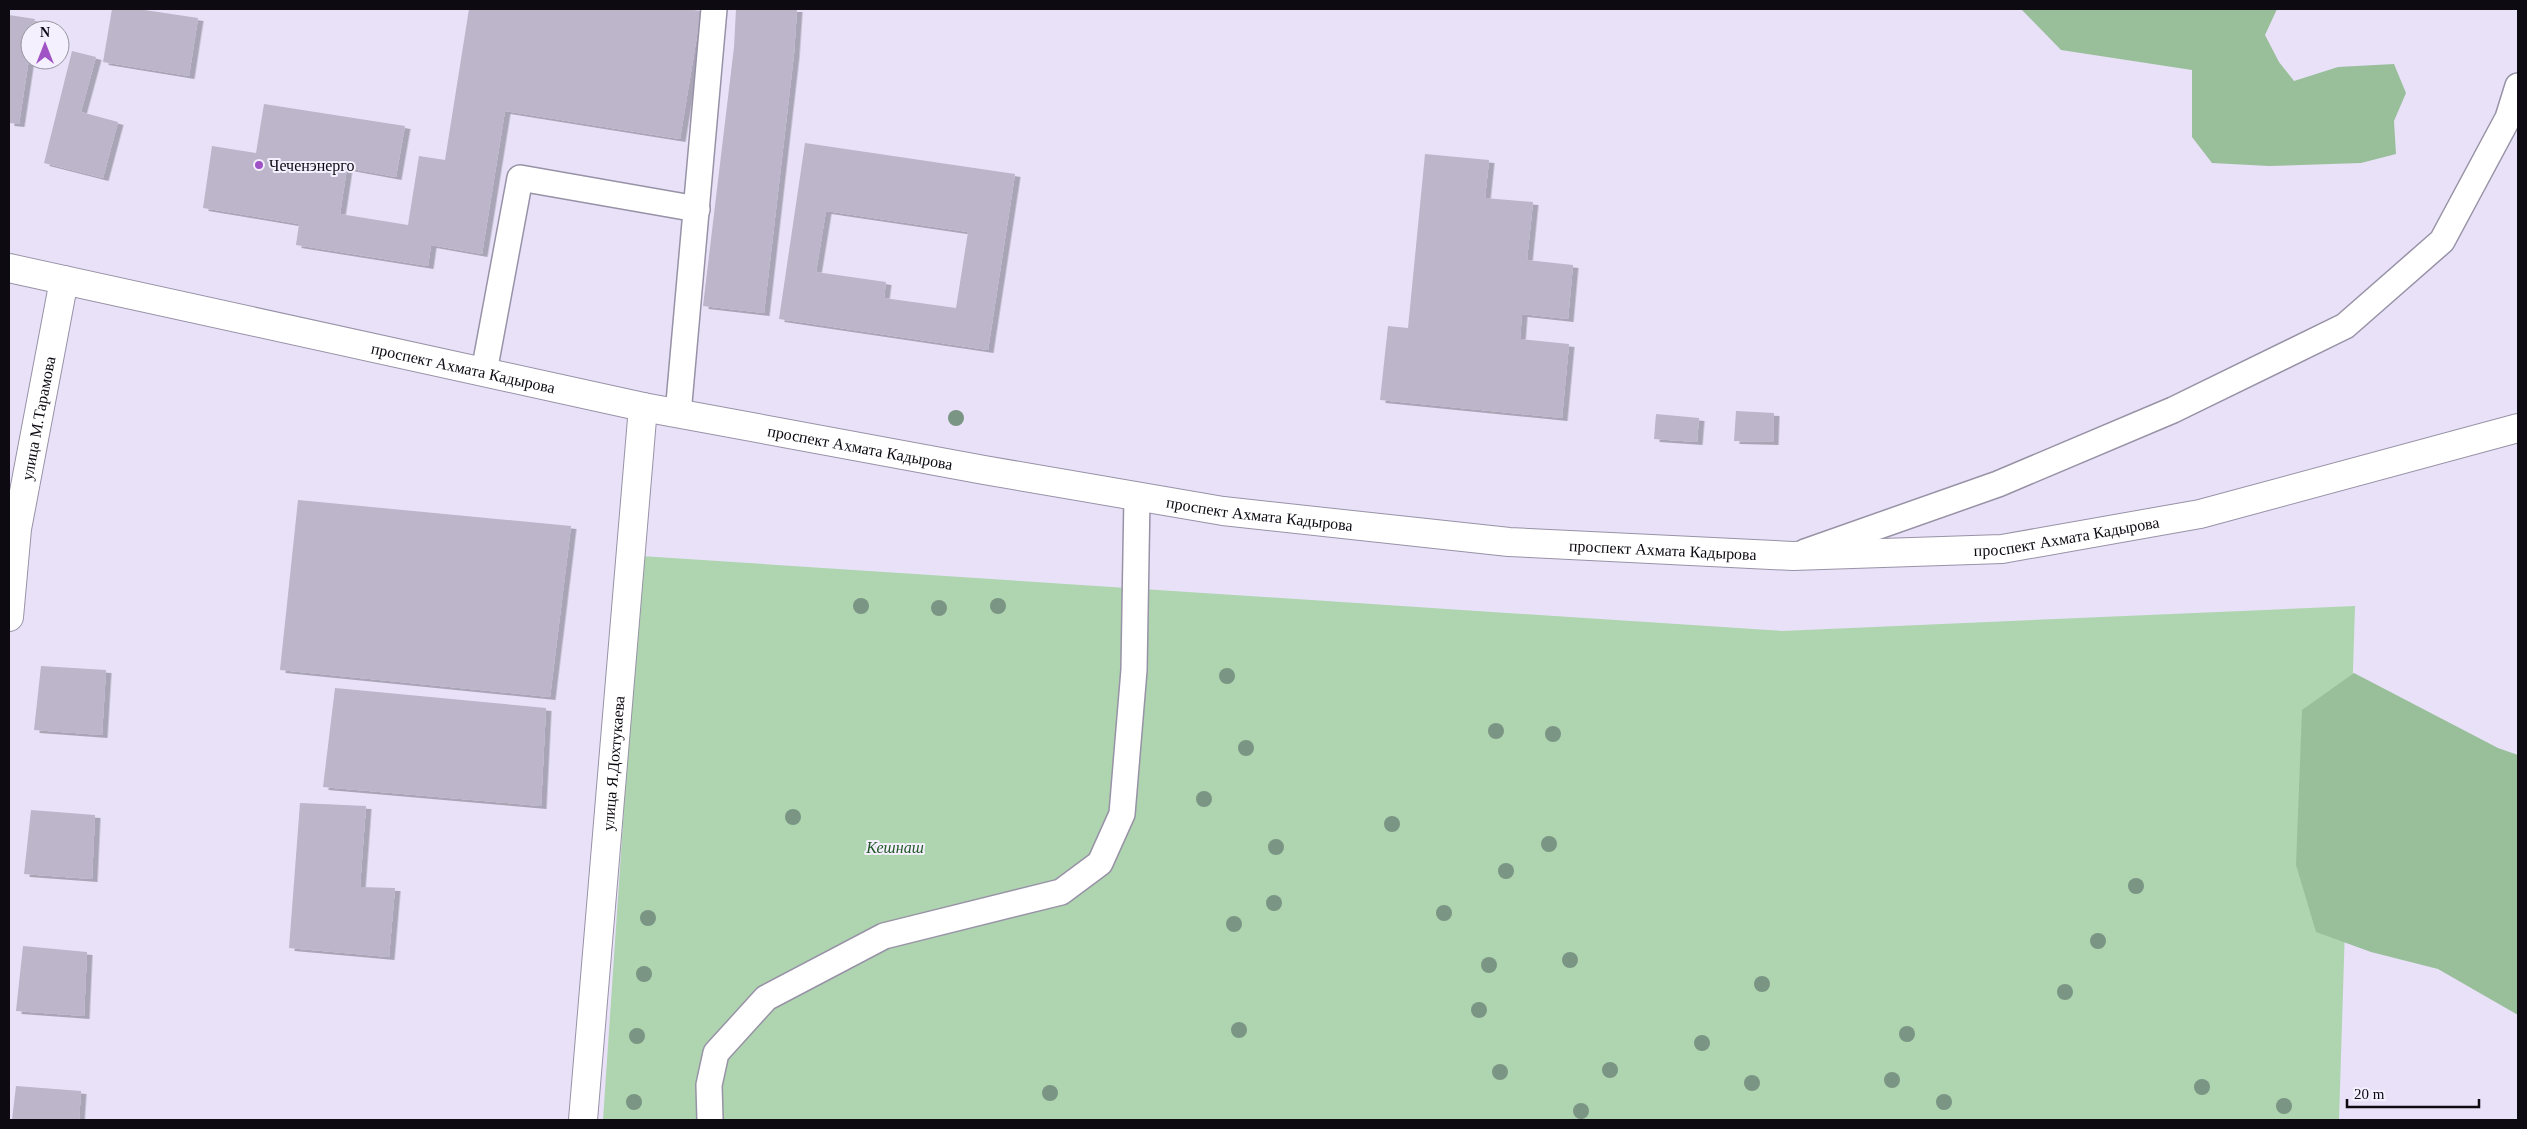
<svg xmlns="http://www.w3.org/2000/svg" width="2527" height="1129" font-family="Georgia,serif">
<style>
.green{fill:#aed5af}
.forest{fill:#99bf9a}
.building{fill:#bdb5ca;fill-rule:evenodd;filter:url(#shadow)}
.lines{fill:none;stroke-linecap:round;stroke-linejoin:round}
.service-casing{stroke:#9892a6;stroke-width:28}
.minor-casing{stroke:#9892a6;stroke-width:30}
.secondary-casing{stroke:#9892a6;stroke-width:30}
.service{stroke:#fff;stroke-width:25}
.minor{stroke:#fff;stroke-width:28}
.secondary{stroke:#fff;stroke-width:28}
.tree{fill:#7b9584}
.poi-dot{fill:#a053c5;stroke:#f4f0fe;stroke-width:2}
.labels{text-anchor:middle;stroke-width:4;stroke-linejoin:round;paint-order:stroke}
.poi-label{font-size:16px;fill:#0d0a12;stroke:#f4f0fe;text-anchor:start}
.street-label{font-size:16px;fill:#0d0a12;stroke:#f4f0fe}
.park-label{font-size:16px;font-style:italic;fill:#215726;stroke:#f4f0fe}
</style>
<defs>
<filter id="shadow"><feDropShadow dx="5.5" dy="3" stdDeviation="0" flood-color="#0004"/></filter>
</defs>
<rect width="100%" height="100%" fill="#e8e1f8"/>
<!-- green -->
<polygon class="green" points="641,556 1782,631 2355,606 2339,1120 603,1120"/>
<!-- forest -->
<g class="forest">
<polygon points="2021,9 2277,9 2265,35 2279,62 2294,81 2338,67 2394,64 2406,93 2394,121 2396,154 2361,163 2269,166 2212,163 2192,137 2192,70 2061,50"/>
<polygon points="2354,673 2498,748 2518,755 2518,1015 2438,969 2371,952 2316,932 2296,865 2302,710"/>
</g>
<!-- building -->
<g class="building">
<polygon points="112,9 138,9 198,18 189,76 103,62"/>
<polygon points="469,9 687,9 701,11 680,139 505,111 482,254 431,245 428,266 296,245 299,224 203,208 212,146 256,153 264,104 405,126 396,177 347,168 340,214 408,225 419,156 445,160"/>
<polygon points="736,9 797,9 794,54 764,313 703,306 734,47"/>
<polygon points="9,15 35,19 33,30 30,30 30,52 19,124 9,123"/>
<polygon points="72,51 96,57 81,112 118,122 103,178 44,163"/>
<path d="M805,143L1015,174L988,350L779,319ZM826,211L968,232L956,308L884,298L886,282L816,272Z"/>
<polygon points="1425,154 1489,160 1485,198 1533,202 1527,260 1573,265 1568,319 1522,314 1520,339 1569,344 1562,418 1380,400 1388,326 1408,328"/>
<polygon points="1736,411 1774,413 1773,442 1734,441"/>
<polygon points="1656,414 1699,418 1697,442 1654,439"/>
<polygon points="298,500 571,526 550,697 280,670"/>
<polygon points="41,666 106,670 102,735 34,730"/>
<polygon points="335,688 546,708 541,806 323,787"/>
<polygon points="300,803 366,806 360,887 395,888 389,957 289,948"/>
<polygon points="31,810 95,815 92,879 24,874"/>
<polygon points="23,946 87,952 84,1016 16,1011"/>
<polygon points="16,1086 81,1091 79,1120 12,1120"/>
</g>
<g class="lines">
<!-- service casing -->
<g class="service-casing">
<g id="service">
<polyline points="484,372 520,178 697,209"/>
<polyline points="678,414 714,9"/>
<polyline points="1805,552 1998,484 2173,410 2345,326 2442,241 2508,118 2518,86"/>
<polyline points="710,1120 709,1085 716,1053 766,998 884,936 1061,892 1100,863 1122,814 1134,670 1137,497"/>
</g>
</g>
<!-- minor casing -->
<g class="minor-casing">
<g id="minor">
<path id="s1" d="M9,617L17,529L64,280"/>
<path id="s2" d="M583,1120L643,407"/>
</g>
</g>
<!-- secondary casing -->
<g class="secondary-casing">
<g id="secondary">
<path id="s3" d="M9,268L643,407L984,470L1223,511L1509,542L1793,556L2002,549L2200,514L2518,428"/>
</g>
</g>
<!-- service -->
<use href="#service" class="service"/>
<!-- minor -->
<use href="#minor" class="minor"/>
<!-- secondary -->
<use href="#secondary" class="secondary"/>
</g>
<!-- trees -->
<g class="tree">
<circle cx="956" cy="418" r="8"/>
<circle cx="861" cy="606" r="8"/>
<circle cx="998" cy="606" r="8"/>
<circle cx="939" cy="608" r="8"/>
<circle cx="1227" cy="676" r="8"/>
<circle cx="1496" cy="731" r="8"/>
<circle cx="1553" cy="734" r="8"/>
<circle cx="1246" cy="748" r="8"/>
<circle cx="1204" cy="799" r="8"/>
<circle cx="793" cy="817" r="8"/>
<circle cx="1392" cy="824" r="8"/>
<circle cx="1549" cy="844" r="8"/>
<circle cx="1276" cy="847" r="8"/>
<circle cx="1506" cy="871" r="8"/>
<circle cx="2136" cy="886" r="8"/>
<circle cx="1274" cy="903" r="8"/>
<circle cx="1444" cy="913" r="8"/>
<circle cx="648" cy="918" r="8"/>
<circle cx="1234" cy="924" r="8"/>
<circle cx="2098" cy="941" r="8"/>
<circle cx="1570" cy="960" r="8"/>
<circle cx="1489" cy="965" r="8"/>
<circle cx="644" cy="974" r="8"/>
<circle cx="1762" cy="984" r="8"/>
<circle cx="2065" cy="992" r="8"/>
<circle cx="1479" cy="1010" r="8"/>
<circle cx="1239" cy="1030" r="8"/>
<circle cx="1907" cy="1034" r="8"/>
<circle cx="637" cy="1036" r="8"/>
<circle cx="1702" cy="1043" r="8"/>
<circle cx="1610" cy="1070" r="8"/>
<circle cx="1500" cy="1072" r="8"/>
<circle cx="1892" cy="1080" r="8"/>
<circle cx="1752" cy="1083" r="8"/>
<circle cx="2202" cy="1087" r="8"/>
<circle cx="1050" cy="1093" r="8"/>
<circle cx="634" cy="1102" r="8"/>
<circle cx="1944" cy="1102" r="8"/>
<circle cx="2284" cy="1106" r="8"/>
<circle cx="1581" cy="1111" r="8"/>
</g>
<!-- markers -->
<circle class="poi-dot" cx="259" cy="165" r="5"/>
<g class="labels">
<!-- poi labels -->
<g class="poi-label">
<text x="269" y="171">Чеченэнерго</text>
</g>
<!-- street labels -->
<g class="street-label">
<text dy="6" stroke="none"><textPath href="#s3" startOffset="465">проспект Ахмата Кадырова</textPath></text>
<text dy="6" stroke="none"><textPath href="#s1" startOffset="201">улица М.Тарамова</textPath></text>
<text dy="6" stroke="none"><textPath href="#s3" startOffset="870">проспект Ахмата Кадырова</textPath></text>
<text dy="6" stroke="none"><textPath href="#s3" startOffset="1275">проспект Ахмата Кадырова</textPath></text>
<text dy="6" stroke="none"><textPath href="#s3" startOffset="2085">проспект Ахмата Кадырова</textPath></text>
<text dy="6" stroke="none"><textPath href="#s3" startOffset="1680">проспект Ахмата Кадырова</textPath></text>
<text dy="6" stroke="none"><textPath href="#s2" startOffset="358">улица Я.Дохтукаева</textPath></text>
</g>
<!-- park labels -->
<g class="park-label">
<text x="895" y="853">Кешнаш</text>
</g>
</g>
<!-- border -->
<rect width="2527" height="1129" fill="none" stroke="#0d0a12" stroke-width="20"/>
<!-- north arrow -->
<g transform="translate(45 45)"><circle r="24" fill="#f4f0fe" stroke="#9894a0"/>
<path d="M0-4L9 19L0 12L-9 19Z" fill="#a053c5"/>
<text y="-8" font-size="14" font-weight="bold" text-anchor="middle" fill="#0d0a12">N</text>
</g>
<!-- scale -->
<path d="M2347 1099v8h132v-8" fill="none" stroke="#0d0a12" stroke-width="2.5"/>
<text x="2354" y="1099" font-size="15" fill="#0d0a12" stroke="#f4f0fe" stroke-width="4" paint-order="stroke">20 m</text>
</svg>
